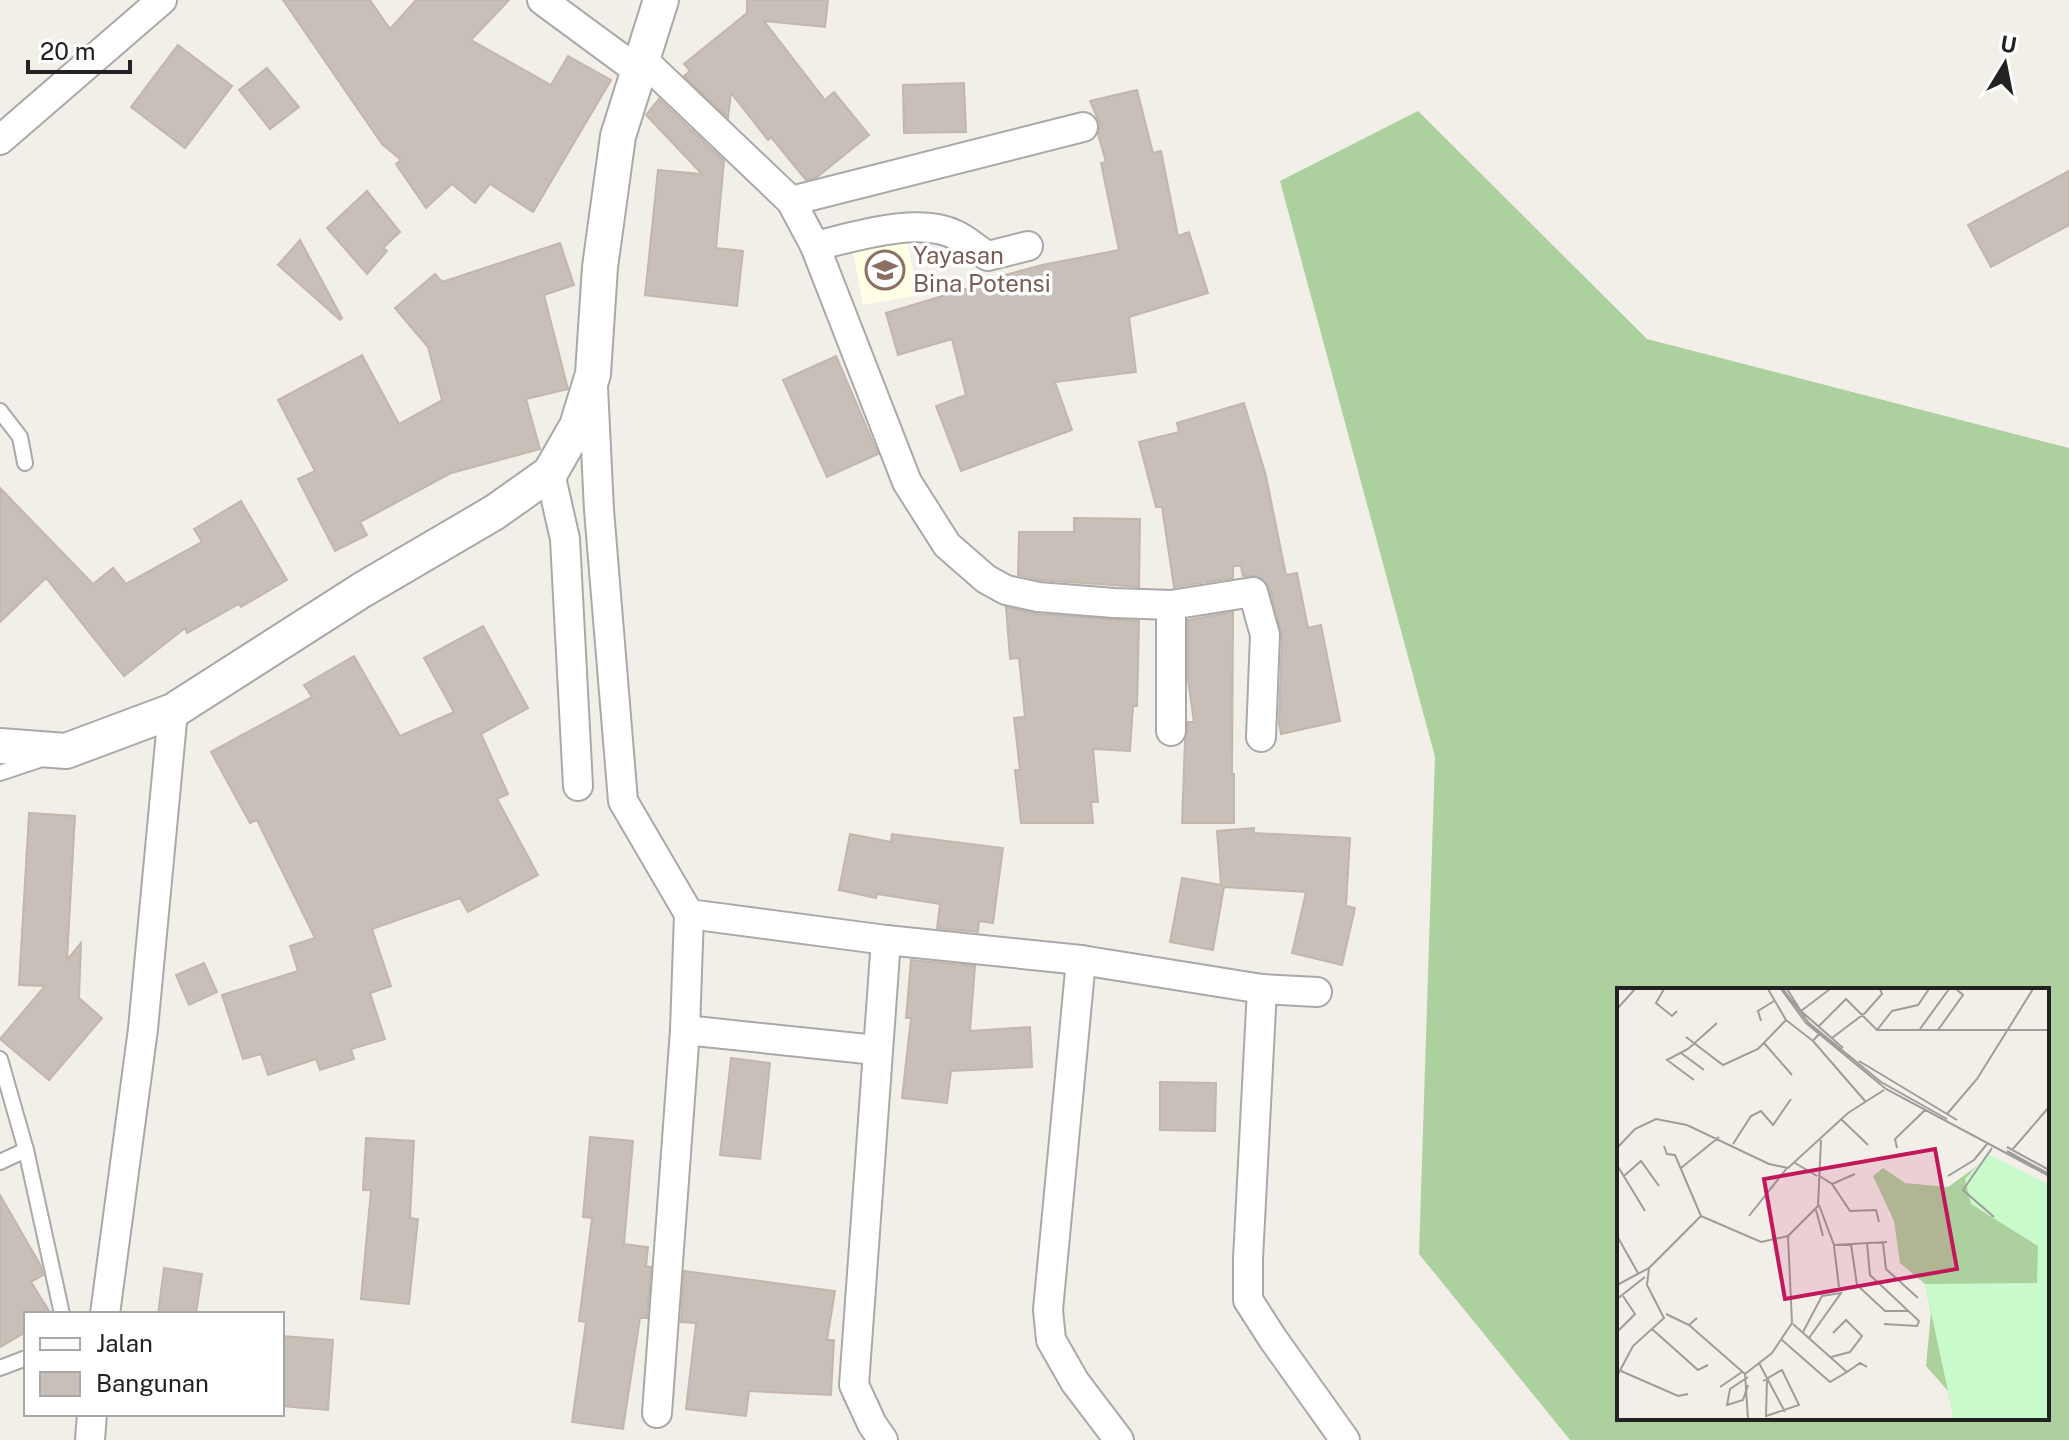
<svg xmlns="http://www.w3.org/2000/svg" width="2069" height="1440" font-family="'Public Sans',sans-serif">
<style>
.education{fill:#ffffe5}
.forest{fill:#add19e;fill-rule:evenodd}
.building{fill:#c7bfb8;stroke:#c4b6ab;stroke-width:2}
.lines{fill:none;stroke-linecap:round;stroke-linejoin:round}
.service-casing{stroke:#a9a9a9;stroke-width:18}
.minor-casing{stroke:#a9a9a9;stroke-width:32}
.tertiary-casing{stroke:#a9a9a9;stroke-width:38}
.service{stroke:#fff;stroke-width:14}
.minor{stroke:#fff;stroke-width:28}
.tertiary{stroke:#fff;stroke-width:34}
.labels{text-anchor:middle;stroke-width:7;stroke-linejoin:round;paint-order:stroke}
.education-label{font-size:24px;fill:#785e54;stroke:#fff;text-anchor:start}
.inset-road{fill:none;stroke:#9f9d99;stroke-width:2}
.view{fill:#c2185b;fill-opacity:0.15;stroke:#c2185b;stroke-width:4}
.inset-edge{fill:none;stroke:#222;stroke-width:4}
</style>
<rect width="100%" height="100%" fill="#f2efe9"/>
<!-- education -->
<polygon class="education" points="906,235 918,295 863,305 852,245"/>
<!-- forest -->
<path class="forest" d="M1418,111L1647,339L2069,448V1440H1570L1419,1254L1435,757L1280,181ZM1619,990H2047V1418H1619Z"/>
<!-- building -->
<g class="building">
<polygon points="283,0 370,0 390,29 416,0 509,0 471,40 551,85 568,56 611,80 533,212 490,184 475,203 452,184 426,208 396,164 401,160 382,144"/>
<polygon points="747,0 828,0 825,27 764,21 825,100 834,92 869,135 817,177 806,180 771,137 768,140 731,93 728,118 684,76 690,71 684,64 747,13"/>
<polygon points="178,45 232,86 185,148 131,107"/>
<polygon points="267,68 299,107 270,129 239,90"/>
<polygon points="964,83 966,132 904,133 903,85"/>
<polygon points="1137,90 1153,153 1161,151 1178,236 1189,232 1208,293 1129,317 1136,372 1055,382 1072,430 961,471 936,406 966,395 952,339 898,355 886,313 969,288 968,285 1042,265 1119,250 1101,163 1106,162 1098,134 1100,124 1090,101"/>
<polygon points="659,99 724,161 716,248 743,251 737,306 645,295 658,170 702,174 646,115"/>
<polygon points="2069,171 2069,225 1991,267 1968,225"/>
<polygon points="367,191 400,232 383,248 387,251 367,274 327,228"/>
<polygon points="300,240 342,318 340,320 278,265"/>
<polygon points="560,243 574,285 544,295 568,389 526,399 540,449 451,473 360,522 367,535 335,551 298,479 315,471 278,400 362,355 399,424 442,400 428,347 395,308 435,274 442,282"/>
<polygon points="836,356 878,454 827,477 783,380"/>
<polygon points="1244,403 1266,476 1286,575 1297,573 1308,628 1321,625 1340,721 1281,734 1279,723 1282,635 1269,587 1259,576 1243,576 1241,566 1233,566 1233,578 1174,587 1162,507 1156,507 1139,442 1179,432 1177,423"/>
<polygon points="0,488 93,584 113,568 126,584 202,542 194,529 241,501 287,580 241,607 239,604 187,633 185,628 124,676 46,578 0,622"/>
<polygon points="1074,518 1140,519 1139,587 1040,580 1018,575 1019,532 1074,532"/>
<polygon points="1006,607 1036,614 1139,621 1137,706 1133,706 1130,751 1093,749 1098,802 1091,802 1093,823 1021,823 1015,770 1020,770 1014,718 1025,717 1019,658 1010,659"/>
<polygon points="1233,612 1232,774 1234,774 1234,823 1182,823 1185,741 1188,722 1194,722 1188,680 1188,620"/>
<polygon points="483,626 528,708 481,734 508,794 497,799 538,875 468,912 460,898 372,929 391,986 370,993 385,1039 351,1049 354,1059 320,1070 316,1059 268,1075 261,1054 243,1059 222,995 298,971 290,946 315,938 257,820 250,823 211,752 312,697 304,685 354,656 400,736 454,712 424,658"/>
<polygon points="29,813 75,816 67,960 81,943 79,998 102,1018 49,1080 0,1039 45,986 19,985"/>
<polygon points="1254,828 1254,833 1350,838 1346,906 1355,908 1342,965 1292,953 1306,892 1224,887 1213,950 1170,942 1182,878 1221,885 1217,831"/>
<polygon points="850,834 891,842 892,834 1003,848 993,923 979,921 978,932 937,928 940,904 877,894 876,898 839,890"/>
<polygon points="911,960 975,966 970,1031 1030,1027 1032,1067 951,1071 947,1103 902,1098 911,1018 906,1018"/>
<polygon points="204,963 217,992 189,1005 176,975"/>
<polygon points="731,1058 770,1063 760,1159 720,1155"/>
<polygon points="1160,1082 1216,1083 1215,1131 1160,1130"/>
<polygon points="590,1137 633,1141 624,1244 648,1247 646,1266 651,1267 647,1318 640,1318 623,1429 572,1422 586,1322 579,1321 592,1218 583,1217"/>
<polygon points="366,1138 414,1141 410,1218 418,1219 409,1304 361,1299 371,1190 363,1190"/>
<polygon points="0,1195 41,1266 43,1275 31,1282 51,1314 26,1314 26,1332 0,1347"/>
<polygon points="164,1268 202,1274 196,1314 158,1314"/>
<polygon points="684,1271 835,1291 827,1340 834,1340 831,1395 749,1391 746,1416 686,1409 696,1323 681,1322"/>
<polygon points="282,1336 333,1340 328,1410 282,1406"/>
</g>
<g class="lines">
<!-- service casing -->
<g class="service-casing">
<g id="service">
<polyline points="0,411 20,437 25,463"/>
<polyline points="0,773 39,760"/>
<polyline points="0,1059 26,1150 62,1314"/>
<polyline points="0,1162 26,1150"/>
<polyline points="0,1368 26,1358"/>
</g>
</g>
<!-- minor casing -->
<g class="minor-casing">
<g id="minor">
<polyline points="542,0 637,70"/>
<polyline points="641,58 791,201 815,246 907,482 947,545 986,579 1006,590 1038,597 1114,603 1171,605 1253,592 1265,635 1261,737"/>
<polyline points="0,140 162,0"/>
<polyline points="791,201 1083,127"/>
<path d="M815,246C854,237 918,216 956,235C967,240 977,250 988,256L1028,246"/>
<polyline points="593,387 599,510 623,801 689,914 886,940 1081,960 1262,989 1317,992"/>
<polyline points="550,473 565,539 578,786"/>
<polyline points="1171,605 1171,731"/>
<polyline points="1081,960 1048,1310 1051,1340 1075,1382 1119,1440"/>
<polyline points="1262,989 1248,1259 1248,1300 1273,1339 1345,1440"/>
<polyline points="685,1030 876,1050"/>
<polyline points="105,1314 143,1029 173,711"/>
<polyline points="657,1413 685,1030 689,914"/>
<polyline points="90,1440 92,1414"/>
<polyline points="883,1440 872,1424 854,1385 886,940"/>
</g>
</g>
<!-- tertiary casing -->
<g class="tertiary-casing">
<polyline id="tertiary" points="0,746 66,751 173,711 362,590 495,512 550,473 577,426 593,374 600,267 618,136 661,0"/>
</g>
<!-- service -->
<use href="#service" class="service"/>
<!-- minor -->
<use href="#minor" class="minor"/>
<!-- tertiary -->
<use href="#tertiary" class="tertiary"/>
</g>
<!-- icons -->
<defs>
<g id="school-ring" transform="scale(2)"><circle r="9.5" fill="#fff" stroke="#8d6e63" stroke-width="1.5"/><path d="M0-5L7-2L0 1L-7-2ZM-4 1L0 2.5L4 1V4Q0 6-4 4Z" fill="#8d6e63"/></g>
</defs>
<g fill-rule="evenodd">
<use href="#school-ring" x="885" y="270"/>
</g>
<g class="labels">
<!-- education labels -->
<g class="education-label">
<text x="913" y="264">Yayasan<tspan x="913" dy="28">Bina Potensi</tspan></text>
</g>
</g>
<!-- overview -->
<g transform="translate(1617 988)">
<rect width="432" height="432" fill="#f2efe9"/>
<path d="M374,168L432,197V431H337L331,403L309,378L314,325L308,296L283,275L277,233L256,188L266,180L288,195L331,199Z" fill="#add19e"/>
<path d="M371,166L432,197V431H337L308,296L420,295L421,258L354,216L348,191Z" fill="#c8facc"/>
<path class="inset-road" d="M47,1L39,15L55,28L60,23M151,1L169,32M164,1L189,35L269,101L432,188M166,1L192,35L264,94L330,131M170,1L184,23L226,60M0,21L18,1M184,23L213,1M144,33L141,23L157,13M202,38L229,11L260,42H432M303,41L332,1M260,42L275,23L301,17L312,1M321,42L346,7L339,1M69,49L106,77L141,61L169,32L196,53L202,46M215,50L248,25L265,6L263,1M196,53L248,113M147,55L175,87M64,65L87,82M242,73L340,132M77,92L50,72L71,61L100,35M330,126L360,91L416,1M224,131L251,157M116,156L134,128L144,123L156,137L174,111M47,158L50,166L58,167L84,228M390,159L432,182M0,160L18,141L39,131L70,137L152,176L171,180L231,125L267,102M280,160L278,151L308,122M375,160L346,202L377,229M395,162L432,119M390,163L432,186M178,175L200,188M0,177L28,223M64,180L102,149M201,187L215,196L233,223L259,222L262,234M7,188L24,173L42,198M331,188L357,172L370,156M215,196L238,186M202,217L217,257L270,254M199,222L206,248M132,228L170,180M0,248L21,285M250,255L253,287L302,333L300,338L267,336M266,255L269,281L301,310M234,256L240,297L268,323H290M217,258L222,299M0,297L32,280M0,311L28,289M49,326L72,337M80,330L72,337L128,386M176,336L230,384L243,375L250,379M35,341L81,382L91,377M0,344L18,326L6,308M186,344L205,308L224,305L192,350M165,352L213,394L230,384M214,369L233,364L245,348L229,332L216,345M142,375L168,424M4,383L61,408L71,406M0,388L16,358L47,330L30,297L32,280L84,228L144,254L171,248L201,218L204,152M131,389L113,401L110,417L126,412L131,397M146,393L163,383L165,382L182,417L149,428L150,391M103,399L125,384M131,431L128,386L155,365L175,335L171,248"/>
<path class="view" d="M318,161L340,281L168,311L147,191Z"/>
<rect width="432" height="432" class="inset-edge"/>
</g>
<!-- legend -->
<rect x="24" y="1312" width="260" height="104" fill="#ffffff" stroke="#a7a7a7" stroke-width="2"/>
<rect x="40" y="1338" width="40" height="12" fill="#ffffff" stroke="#a7a7a7" stroke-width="2"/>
<text x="96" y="1352" font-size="24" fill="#222222">Jalan</text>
<rect x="40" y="1372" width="40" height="24" fill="#c7bfb8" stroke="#a7a7a7" stroke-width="2"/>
<text x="96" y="1392" font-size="24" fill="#222222">Bangunan</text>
<!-- north arrow -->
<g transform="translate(2005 64) rotate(10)" stroke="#ffffff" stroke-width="6" paint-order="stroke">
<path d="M0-6L14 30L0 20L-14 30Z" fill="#222222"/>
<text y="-12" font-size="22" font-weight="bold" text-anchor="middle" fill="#222222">U</text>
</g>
<!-- scale -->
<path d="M28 60v12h102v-12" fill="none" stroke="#222222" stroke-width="4"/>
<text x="40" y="60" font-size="24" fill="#222222" stroke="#ffffff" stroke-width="6" paint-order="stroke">20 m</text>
</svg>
